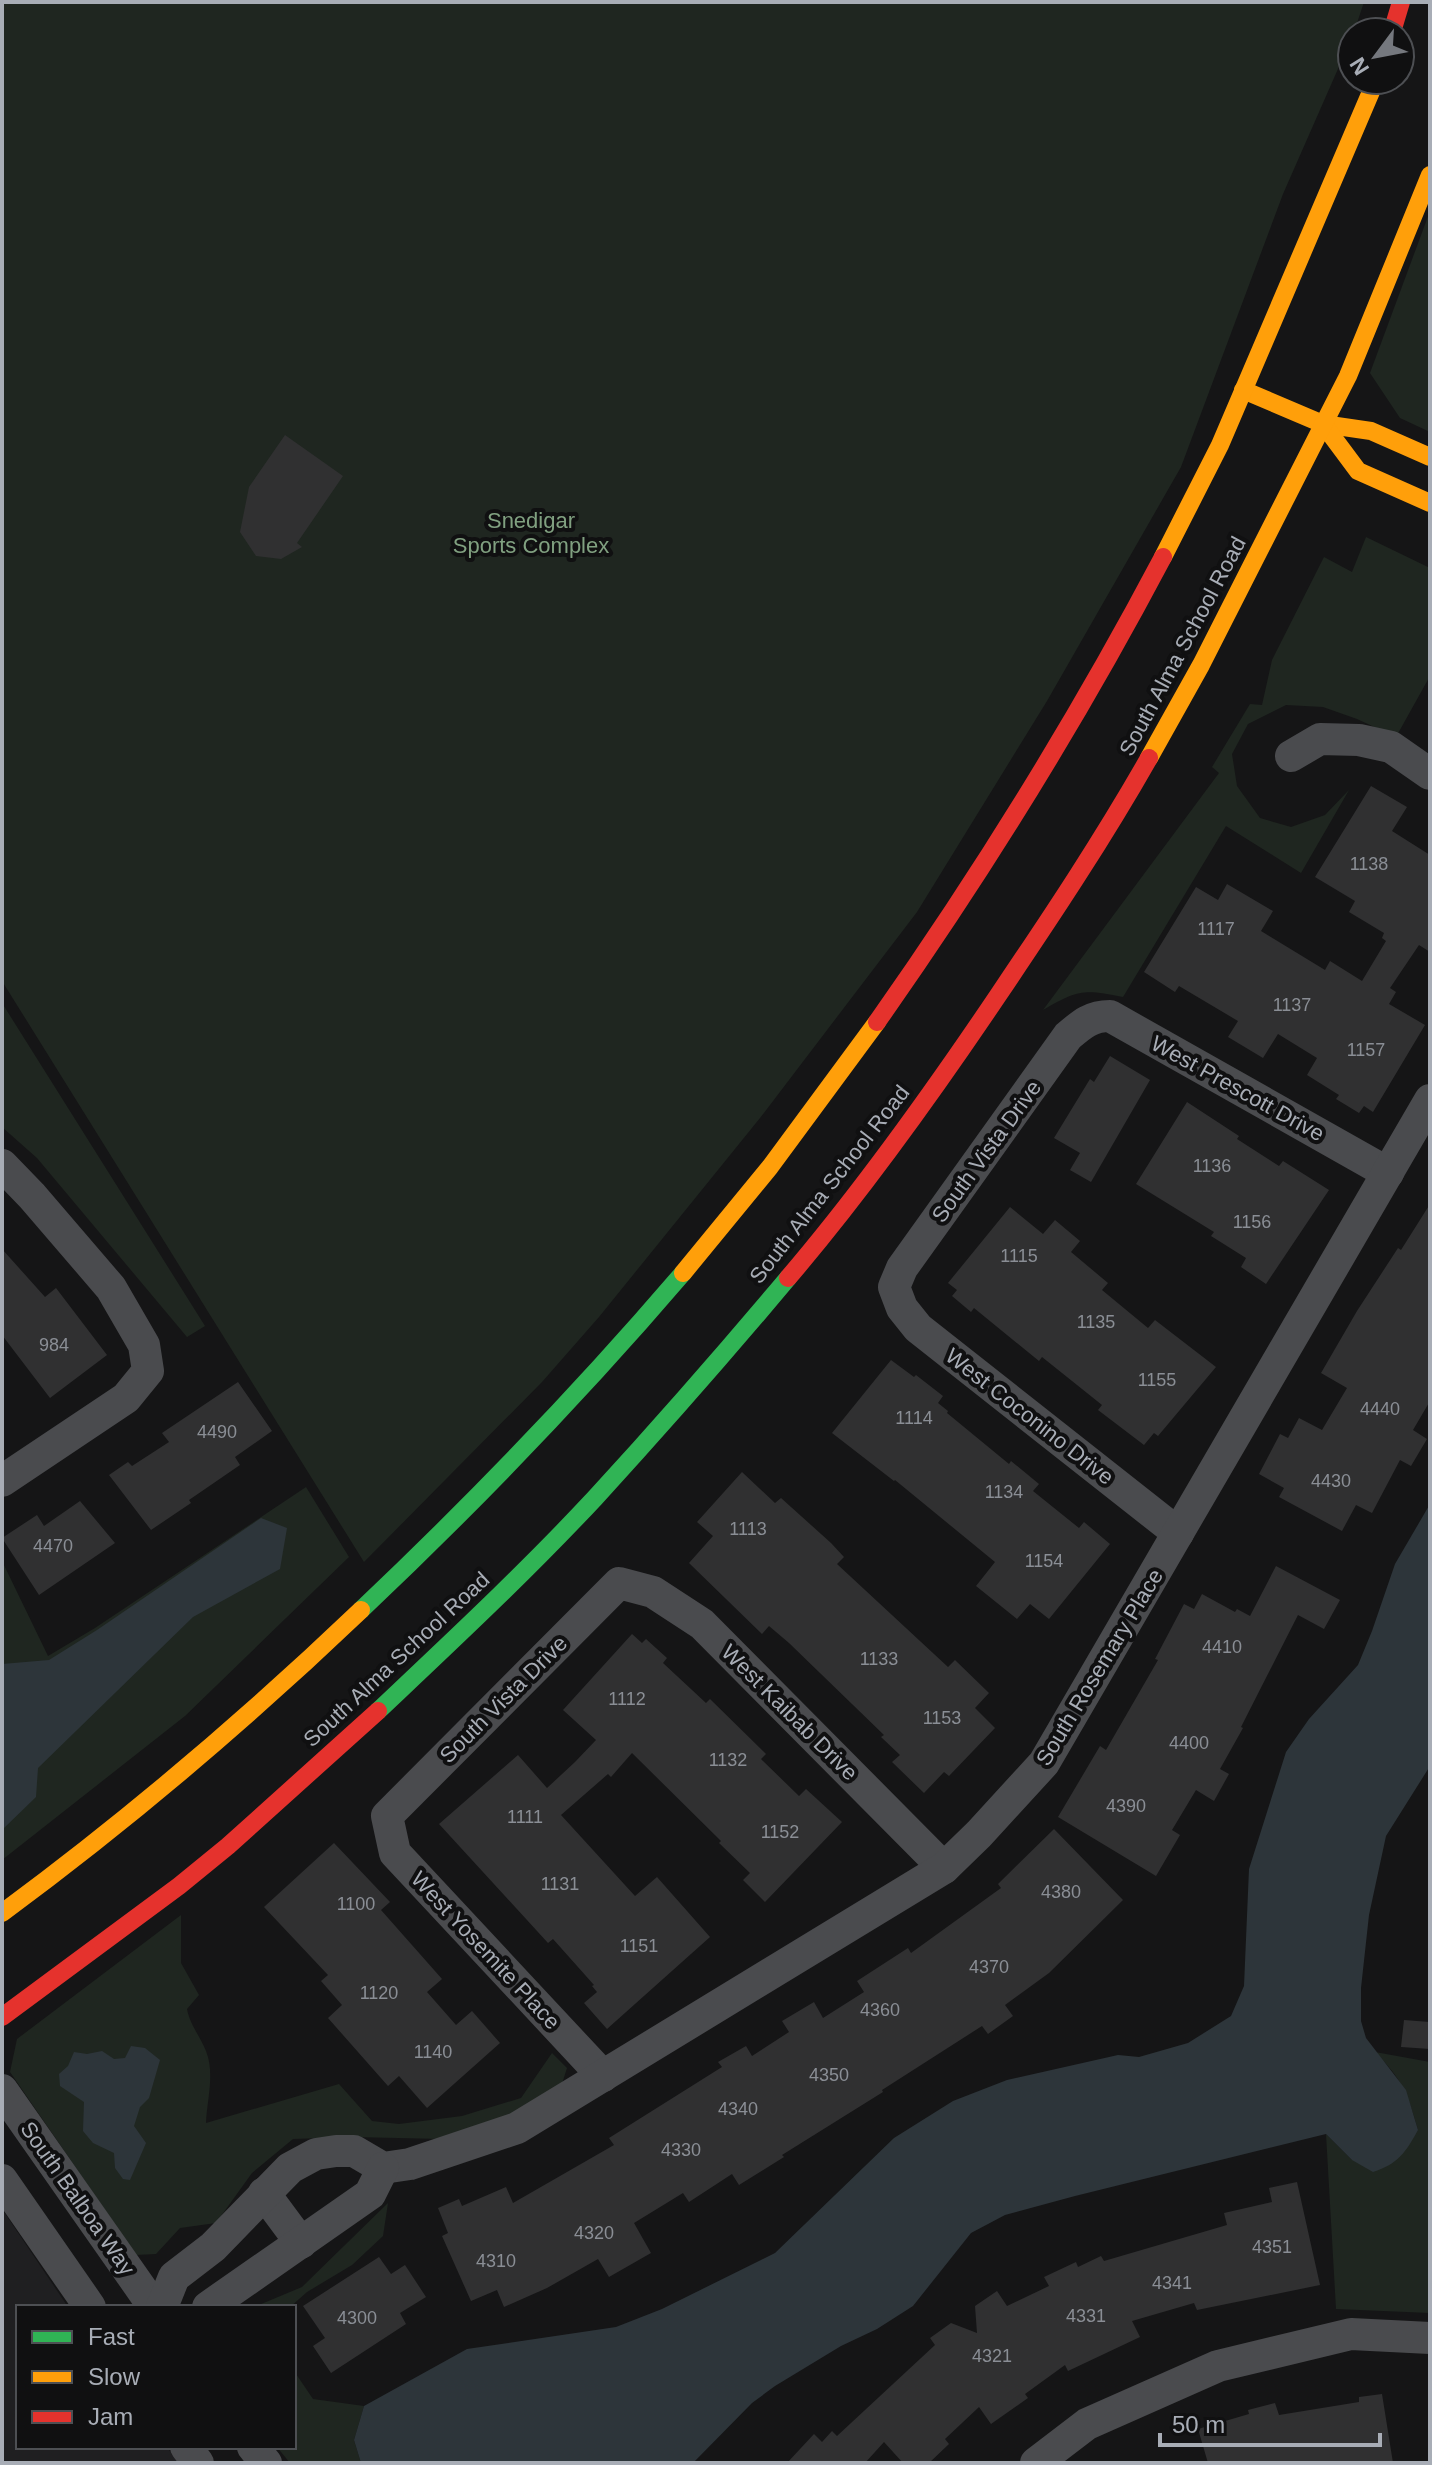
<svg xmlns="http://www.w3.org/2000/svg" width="1432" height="2465" font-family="Helvetica,sans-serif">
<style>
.built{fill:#1f1f21}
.green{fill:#1f2620}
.water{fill:#2d353a}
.building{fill:#303031}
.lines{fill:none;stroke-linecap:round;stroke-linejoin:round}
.street{stroke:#4a4b4e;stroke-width:32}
.fast{stroke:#30b455;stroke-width:18}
.slow{stroke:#ff9f0a;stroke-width:18}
.jam{stroke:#e5322d;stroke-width:18}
.labels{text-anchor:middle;stroke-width:8;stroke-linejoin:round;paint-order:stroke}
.number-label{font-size:18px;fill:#8a8e95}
.park-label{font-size:22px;fill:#80a080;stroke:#101011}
.street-label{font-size:22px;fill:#a8adb6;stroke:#101011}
</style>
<rect width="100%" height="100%" fill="#151516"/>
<!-- built -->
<polygon class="built" points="2,2209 68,2307 18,2307 18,2447 167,2447 178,2463 2,2463"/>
<!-- green -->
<g class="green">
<polygon points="2,2 1364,2 1355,29 1352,32 1352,37 1283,194 1181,467 1047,701 917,912 760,1118 599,1317 542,1382 364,1562 2,981"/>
<polygon points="1430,211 1430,432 1400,418 1370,373"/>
<path d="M1366,537L1430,568V676L1396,737L1357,719L1323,707L1286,705L1248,724L1232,754L1237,786L1260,818L1291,827L1325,815L1349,790L1301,873L1226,826L1123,997C1083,989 1078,990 1043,1010L1219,773L1212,767L1250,704L1262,705L1272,660L1324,557L1352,572Z"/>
<polygon points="2,1003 205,1326 187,1337 37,1158 2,1127"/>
<polygon points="306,1487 349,1557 185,1716 2,1860 2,1561 48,1656 95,1628"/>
<path d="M181,1915V1963L199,1995L187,2009C190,2025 200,2036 206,2051C215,2073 207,2100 206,2123L339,2084L372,2121L399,2124L462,2116L521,2098L552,2053L567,2068L560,2090L517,2115L442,2139L353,2137L293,2139L252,2173L216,2223L180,2228L156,2254L136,2255L10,2072L17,2039Z"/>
<path d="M1375,2052L1430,2062V2313L1336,2309L1326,2134L1352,2160L1418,2130C1408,2094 1402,2079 1375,2052Z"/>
<polygon points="388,2203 383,2236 352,2265 307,2292 290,2307 254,2307 302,2287"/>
<polygon points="294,2371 313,2399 364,2406 354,2440 361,2463 290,2463 277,2447 294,2447"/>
</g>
<!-- water -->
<g class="water">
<path d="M1430,1504V1766L1386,1836L1369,1915L1361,1988V2021L1366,2038L1406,2090L1418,2130C1406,2152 1398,2164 1373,2172L1352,2160L1326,2134L1075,2196L1005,2215L971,2233L913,2306L877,2329L841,2346L775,2386L752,2403L693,2463H361L354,2440L364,2406L467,2349L616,2327L662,2309L775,2253L894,2138L953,2101L1007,2080L1118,2055L1139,2057L1188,2043L1231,2016L1244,1986L1249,1869L1286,1752L1309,1719L1358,1665L1372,1631L1395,1564Z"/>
<polygon points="261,1518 287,1528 280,1569 193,1617 38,1768 36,1797 2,1830 2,1664 49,1660 97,1630"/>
<polygon points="131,2046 145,2048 160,2060 149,2098 140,2107 134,2126 146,2143 130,2180 123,2179 115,2168 114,2153 93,2143 83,2131 84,2102 60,2086 59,2074 68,2066 74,2052 87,2054 102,2051 114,2059 125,2058"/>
</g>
<!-- building -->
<g class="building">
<polygon points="285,435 343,476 297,543 302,547 281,559 256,556 240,532 249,487"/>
<polygon points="1371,786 1407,807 1392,831 1430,855 1430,952 1419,945 1390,988 1396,992 1389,1004 1425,1025 1373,1112 1364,1106 1359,1113 1336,1099 1339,1095 1307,1075 1317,1058 1278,1034 1263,1058 1228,1037 1238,1021 1179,986 1175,992 1144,972 1196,887 1218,900 1227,884 1273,911 1261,931 1325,970 1330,961 1362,981 1386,941 1382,938 1384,933 1349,912 1355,901 1315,877"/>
<polygon points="1110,1056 1150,1080 1091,1182 1070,1170 1080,1153 1054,1138 1090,1079 1094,1082"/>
<polygon points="1187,1102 1239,1136 1237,1139 1279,1166 1283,1161 1329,1190 1266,1284 1241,1267 1246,1258 1211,1236 1214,1232 1136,1184"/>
<polygon points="1430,1204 1430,1401 1413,1430 1427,1439 1411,1466 1400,1460 1372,1513 1356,1505 1342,1531 1279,1497 1284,1488 1259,1474 1280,1434 1288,1438 1299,1418 1322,1430 1347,1388 1321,1373 1357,1311 1398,1248 1401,1250"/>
<polygon points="1010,1207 1043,1234 1055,1220 1080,1241 1071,1252 1108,1283 1102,1290 1148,1328 1155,1320 1216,1367 1158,1436 1154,1433 1144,1445 1098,1410 1102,1405 1042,1357 1039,1361 974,1308 971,1312 952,1296 957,1290 948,1283"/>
<polygon points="2,1249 45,1297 56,1288 107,1355 50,1398 2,1335"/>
<polygon points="891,1360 914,1377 916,1375 943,1396 938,1403 948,1411 947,1413 1009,1464 1011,1461 1039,1484 1033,1491 1079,1528 1084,1522 1110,1544 1049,1619 1030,1604 1017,1619 976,1586 995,1562 895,1480 894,1481 832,1433"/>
<polygon points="238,1382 272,1431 235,1457 240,1465 189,1500 191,1503 151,1530 109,1475 128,1462 132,1466 169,1442 162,1433"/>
<polygon points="742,1472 775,1503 781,1498 831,1543 844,1557 837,1564 948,1667 955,1660 989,1693 975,1708 995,1728 949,1776 944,1772 924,1793 892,1762 900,1755 881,1737 884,1735 789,1643 769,1626 762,1634 689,1563 713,1536 697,1522"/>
<polygon points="80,1501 115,1543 39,1595 2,1538 37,1515 44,1526"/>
<polygon points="1276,1566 1340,1600 1324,1629 1298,1615 1241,1727 1243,1728 1220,1769 1229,1774 1214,1801 1196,1790 1172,1830 1180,1835 1156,1876 1058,1817 1100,1746 1106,1750 1158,1660 1155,1659 1184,1604 1194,1609 1202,1594 1235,1612 1237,1609 1250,1616"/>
<polygon points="632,1634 642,1643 646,1639 667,1658 663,1663 706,1703 710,1699 766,1754 761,1759 799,1796 806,1789 842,1822 765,1902 743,1880 750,1873 719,1843 721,1841 632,1753 611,1777 608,1774 561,1815 635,1896 657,1877 710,1937 607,2029 584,2003 597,1992 592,1986 594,1985 553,1939 548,1943 439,1824 518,1755 547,1788 575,1762 596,1740 563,1710"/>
<polygon points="1054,1829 1123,1900 1049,1973 1005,2005 1013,2016 988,2034 982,2026 882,2090 883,2092 782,2155 784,2157 739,2185 732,2174 689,2202 683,2193 634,2223 651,2253 609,2277 598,2259 547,2288 504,2307 497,2290 471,2301 442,2236 448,2233 438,2208 459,2199 462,2206 506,2187 513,2203 614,2145 609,2138 722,2067 718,2062 746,2046 752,2056 789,2032 782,2021 814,2002 823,2018 864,1992 857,1981 908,1948 911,1953 1001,1888 998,1884"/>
<polygon points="334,1843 390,1902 381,1910 442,1979 427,1992 456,2025 472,2011 500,2043 427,2108 399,2076 388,2086 328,2018 342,2005 321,1981 328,1975 264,1907"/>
<polygon points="1404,2020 1430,2022 1430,2049 1401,2047"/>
<polygon points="1297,2182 1320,2285 1197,2310 1194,2303 1132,2321 1140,2337 1068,2371 1065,2365 1025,2394 1028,2398 991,2424 979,2407 945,2439 949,2444 929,2463 903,2463 884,2442 865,2463 787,2463 814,2434 822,2442 832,2431 837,2436 935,2345 930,2338 951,2323 977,2333 975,2306 997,2291 1007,2306 1049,2286 1044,2277 1076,2262 1078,2267 1101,2256 1104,2261 1227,2225 1224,2213 1272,2202 1269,2188"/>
<polygon points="379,2257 391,2274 405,2265 426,2297 400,2313 406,2324 331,2373 313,2346 325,2338 303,2306"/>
<polygon points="1382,2394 1393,2463 1208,2463 1198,2429 1249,2414 1248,2410 1275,2403 1279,2415 1359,2402 1359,2397"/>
</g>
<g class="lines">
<!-- street -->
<g class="street">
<polyline points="1291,756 1320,739 1359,740 1391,747 1430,774"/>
<polyline points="2,1165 32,1196 111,1288 144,1345 148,1371 126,1398 2,1481"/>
<path d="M1178,1533L918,1328L902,1308L894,1287L902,1268L1068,1036C1082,1024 1091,1016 1110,1016L1388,1173"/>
<polyline points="603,2076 395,1853 387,1816 619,1583 653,1592 702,1624 944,1868"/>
<polyline points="2,2090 154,2307"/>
<polyline points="2,2180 90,2307"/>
<polyline points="264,2193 301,2243"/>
<polyline points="162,2307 174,2277 213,2247 290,2168 316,2154 336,2151 354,2151 383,2168 410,2164 517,2128 944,1868 979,1834 1044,1763 1430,1100"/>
<polyline points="208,2307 370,2194 383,2168"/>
<polyline points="186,2447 198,2463"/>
<polyline points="253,2447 266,2463"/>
<polyline points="1036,2463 1087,2424 1218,2366 1351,2334 1430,2338"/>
</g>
<!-- fast -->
<g class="fast">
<path d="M361,1610C474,1503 582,1391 683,1273"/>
<path d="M378,1711C452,1641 526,1572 595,1498C661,1426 725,1353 788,1278"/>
</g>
<!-- slow -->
<g class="slow">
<polyline points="1243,390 1323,424 1371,431 1430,457"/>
<polyline points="1323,424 1358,471 1430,503"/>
<polyline points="1163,557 1220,445 1376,80"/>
<polyline points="1149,758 1201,665 1348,376 1430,175"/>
<polyline points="683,1273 770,1167 877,1022"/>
<path d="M2,1913C128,1820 248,1718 361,1610"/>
</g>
<!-- jam -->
<g class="jam">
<polyline points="1392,32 1401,2"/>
<path d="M877,1022C982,873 1078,718 1163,557"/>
<path d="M788,1278C864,1189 933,1092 999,994C1051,917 1103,839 1149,758"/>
<polyline points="2,2017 179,1886 228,1846 378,1711"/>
</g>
</g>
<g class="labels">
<!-- number labels -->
<g class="number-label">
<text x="1369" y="870">1138</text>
<text x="1216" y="935">1117</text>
<text x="1292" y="1011">1137</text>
<text x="1366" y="1056">1157</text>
<text x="1212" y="1172">1136</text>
<text x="1252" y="1228">1156</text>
<text x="1019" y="1262">1115</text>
<text x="1096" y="1328">1135</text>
<text x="54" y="1351">984</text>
<text x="1157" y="1386">1155</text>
<text x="1380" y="1415">4440</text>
<text x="914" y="1424">1114</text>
<text x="217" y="1438">4490</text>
<text x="1331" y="1487">4430</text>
<text x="1004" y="1498">1134</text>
<text x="748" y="1535">1113</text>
<text x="53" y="1552">4470</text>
<text x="1044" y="1567">1154</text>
<text x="1222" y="1653">4410</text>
<text x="879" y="1665">1133</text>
<text x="627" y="1705">1112</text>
<text x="942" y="1724">1153</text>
<text x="1189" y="1749">4400</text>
<text x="728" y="1766">1132</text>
<text x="1126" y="1812">4390</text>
<text x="525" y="1823">1111</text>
<text x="780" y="1838">1152</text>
<text x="560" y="1890">1131</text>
<text x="1061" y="1898">4380</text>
<text x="356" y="1910">1100</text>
<text x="639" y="1952">1151</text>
<text x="989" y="1973">4370</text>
<text x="379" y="1999">1120</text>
<text x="880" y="2016">4360</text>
<text x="433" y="2058">1140</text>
<text x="829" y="2081">4350</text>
<text x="738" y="2115">4340</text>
<text x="681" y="2156">4330</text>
<text x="594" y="2239">4320</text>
<text x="1272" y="2253">4351</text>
<text x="496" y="2267">4310</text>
<text x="1172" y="2289">4341</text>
<text x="1086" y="2322">4331</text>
<text x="357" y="2324">4300</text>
<text x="992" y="2362">4321</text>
</g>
<!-- park labels -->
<g class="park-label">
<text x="531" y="528">Snedigar<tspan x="531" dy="25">Sports Complex</tspan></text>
</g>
<!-- street labels -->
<g class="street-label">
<text transform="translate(1182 646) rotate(-62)" y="8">South Alma School Road</text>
<text transform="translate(1238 1088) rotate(29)" y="8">West Prescott Drive</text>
<text transform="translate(986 1151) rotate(-54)" y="8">South Vista Drive</text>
<text transform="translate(829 1184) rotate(-52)" y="8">South Alma School Road</text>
<text transform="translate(1030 1416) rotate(38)" y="8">West Coconino Drive</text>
<text transform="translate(396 1659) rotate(-43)" y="8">South Alma School Road</text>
<text transform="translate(1099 1667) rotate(-59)" y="8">South Rosemary Place</text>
<text transform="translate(503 1699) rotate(-45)" y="8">South Vista Drive</text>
<text transform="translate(790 1712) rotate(45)" y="8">West Kaibab Drive</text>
<text transform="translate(486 1950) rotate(47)" y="8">West Yosemite Place</text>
<text transform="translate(78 2198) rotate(55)" y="8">South Balboa Way</text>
</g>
</g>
<!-- border -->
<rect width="1432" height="2465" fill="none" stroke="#a8adb6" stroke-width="8"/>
<!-- legend -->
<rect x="16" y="2305" width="280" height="144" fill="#101011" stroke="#4d4f53" stroke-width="2"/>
<rect x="32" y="2331" width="40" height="12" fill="#30b455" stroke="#4d4f53" stroke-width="2"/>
<text x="88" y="2345" font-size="24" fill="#a8adb6">Fast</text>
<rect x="32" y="2371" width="40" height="12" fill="#ff9f0a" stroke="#4d4f53" stroke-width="2"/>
<text x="88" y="2385" font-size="24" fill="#a8adb6">Slow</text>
<rect x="32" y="2411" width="40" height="12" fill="#e5322d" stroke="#4d4f53" stroke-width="2"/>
<text x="88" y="2425" font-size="24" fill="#a8adb6">Jam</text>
<!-- north arrow -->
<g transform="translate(1376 56) rotate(238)"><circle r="38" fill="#101011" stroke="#4d4f53" stroke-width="2"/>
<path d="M0-6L14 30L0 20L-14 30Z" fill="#75787e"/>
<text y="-12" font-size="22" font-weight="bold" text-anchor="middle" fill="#a8adb6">N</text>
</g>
<!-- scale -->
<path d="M1160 2433v12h220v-12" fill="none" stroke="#a8adb6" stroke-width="4"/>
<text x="1172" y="2433" font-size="24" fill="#a8adb6" stroke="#101011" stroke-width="6" paint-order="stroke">50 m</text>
</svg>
